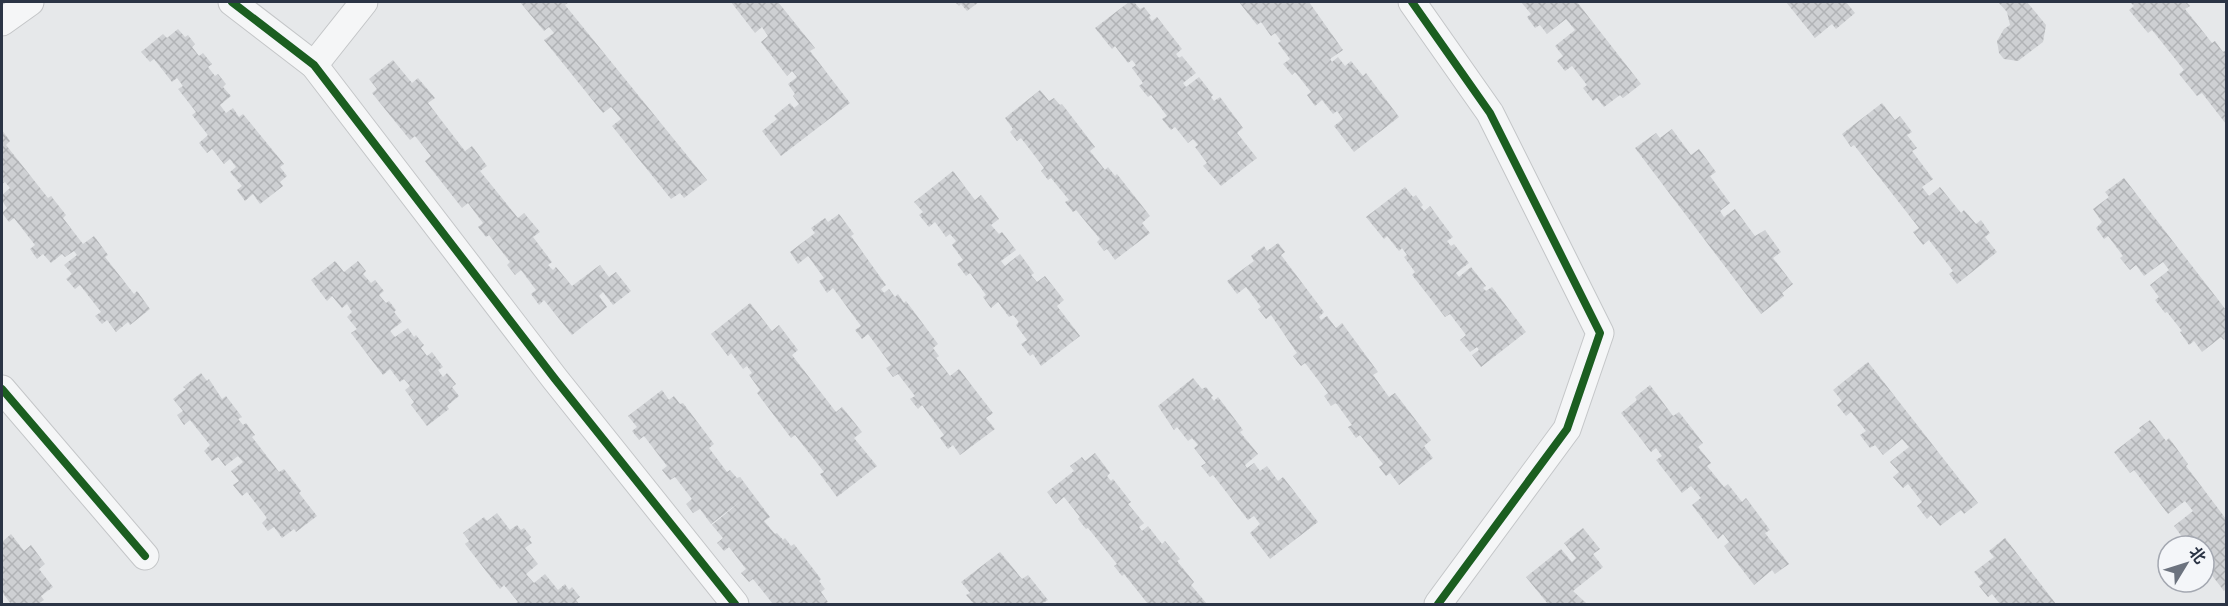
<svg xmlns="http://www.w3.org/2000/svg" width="2228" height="606" font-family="'PT Sans Narrow','Noto Sans SC',sans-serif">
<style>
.building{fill:url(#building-cross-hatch)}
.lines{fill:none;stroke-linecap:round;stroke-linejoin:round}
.minor-casing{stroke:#c4c6c8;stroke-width:29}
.minor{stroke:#f5f6f7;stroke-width:27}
.cycleway-casing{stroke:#f4f6f9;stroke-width:11}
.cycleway{stroke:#1b5e20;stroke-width:8}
</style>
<defs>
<pattern id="building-cross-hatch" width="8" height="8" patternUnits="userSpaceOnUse" patternTransform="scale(1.5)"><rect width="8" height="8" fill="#ced0d3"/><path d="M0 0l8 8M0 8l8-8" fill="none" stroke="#b1b3b6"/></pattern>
</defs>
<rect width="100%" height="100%" fill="#e6e8ea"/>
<!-- building -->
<g class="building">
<polygon points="520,2 569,2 565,5 707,180 684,198 680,193 671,199 612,126 621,119 611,107 603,113 544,40 554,33 549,27 544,31"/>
<polygon points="731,2 778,2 815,48 810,51 850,103 781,156 762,131 777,119 774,116 790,103 794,108 799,104 793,96 795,94 788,84 797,77 792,71 787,76 761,42 768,36 762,27 755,33"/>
<polygon points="955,2 979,2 967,11 961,4 959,6"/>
<polygon points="1129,2 1134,2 1140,9 1144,7 1151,16 1149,17 1152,21 1157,17 1182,49 1176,54 1179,58 1182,56 1196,73 1183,83 1186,87 1199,77 1213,95 1211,97 1214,101 1220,97 1243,128 1237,133 1257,158 1221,186 1203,166 1207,163 1195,147 1198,145 1193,139 1188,143 1175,127 1171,130 1162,119 1167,116 1151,95 1148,97 1139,86 1143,83 1132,68 1136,65 1132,60 1128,63 1115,46 1112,49 1095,28"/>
<polygon points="1239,2 1309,2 1343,50 1330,59 1332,62 1338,57 1345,66 1351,61 1363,76 1366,73 1399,117 1354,152 1334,126 1343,119 1337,111 1333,114 1322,100 1315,106 1307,95 1311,92 1295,72 1292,75 1283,64 1290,59 1278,43 1281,41 1275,33 1271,36 1261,22 1257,25"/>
<polygon points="1521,2 1577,2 1641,84 1623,98 1620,95 1604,107 1597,98 1593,101 1583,88 1587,85 1572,66 1565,71 1557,61 1563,56 1555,46 1575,30 1566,19 1547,34 1540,25 1535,28 1527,17 1531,14"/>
<polygon points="1786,2 1846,2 1855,13 1836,29 1832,24 1815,38"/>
<polygon points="1998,2 2027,2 2046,25 2043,42 2018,61 2004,59 1999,53 1997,41 2004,29 2010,25 2007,12"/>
<polygon points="2130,2 2186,2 2190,6 2185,9 2212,43 2215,41 2223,52 2226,50 2226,124 2202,93 2197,96 2179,74 2184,70 2152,30 2148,33 2129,10 2134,6"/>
<polygon points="178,29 185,37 188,35 195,44 192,47 199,56 203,53 212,64 208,67 215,76 218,74 226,84 223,87 231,96 220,105 226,113 233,108 239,117 243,114 284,164 280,167 287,176 280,182 283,186 260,204 253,194 245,201 237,190 242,186 230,172 236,167 230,159 224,164 212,149 207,153 199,143 208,135 192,115 196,112 178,89 183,86 177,78 172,82 154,59 150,62 141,52 163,34 167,38"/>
<polygon points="393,60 412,83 418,78 435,98 428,103 465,151 472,146 487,166 480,171 518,218 524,213 540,232 533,237 552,262 548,265 553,270 556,267 572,286 600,265 609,277 616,272 631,291 613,305 603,292 599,296 607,307 572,335 544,300 539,305 531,294 536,290 521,270 515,275 507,265 510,262 489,235 486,237 478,227 483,223 468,203 462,208 425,161 431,156 415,136 410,140 372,93 377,89 369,79"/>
<polygon points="1040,90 1049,101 1054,98 1060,105 1062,104 1095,147 1090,151 1105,170 1108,167 1115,176 1117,174 1150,216 1142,223 1150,233 1115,260 1107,249 1104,251 1097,242 1100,239 1076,210 1073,212 1065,202 1069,200 1051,178 1048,180 1041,171 1044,168 1021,138 1017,141 1010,132 1013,129 1005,118"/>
<polygon points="1882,103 1895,120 1900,116 1912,132 1907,135 1917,148 1912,151 1933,179 1922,187 1929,196 1940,187 1961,213 1964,210 1976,224 1981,220 1990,233 1985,237 1997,252 1957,284 1949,274 1953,271 1929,240 1923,245 1913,232 1919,228 1854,145 1851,147 1842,134"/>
<polygon points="1672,129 1691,155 1699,149 1716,172 1710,176 1730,203 1720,211 1724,217 1735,209 1755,236 1765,230 1781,252 1773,258 1793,284 1782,293 1784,296 1761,314 1635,148 1656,133 1660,138"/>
<polygon points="2,130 10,141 6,145 48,198 51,196 66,215 63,218 83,244 94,236 108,255 105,257 134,294 137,291 150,309 130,325 128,322 116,332 107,320 102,324 95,316 101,312 80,285 75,289 66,279 72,274 64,265 77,255 74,251 65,257 62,254 51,263 43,254 37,259 30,249 35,245 14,218 9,222 2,213 7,208 2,201 2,195 10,188 5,182 2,184"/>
<polygon points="953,171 975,200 981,195 999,219 991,225 999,234 1002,232 1016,250 1001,261 1005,266 1020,254 1034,273 1031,275 1037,282 1045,276 1064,300 1057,306 1080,336 1041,366 1033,354 1030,356 1021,344 1027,340 1016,325 1019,322 1013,315 1009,317 998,302 991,308 983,297 986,295 970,273 966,276 957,264 963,260 952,245 956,241 950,234 946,237 935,222 929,227 919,215 923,212 914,202"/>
<polygon points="2124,178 2226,310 2226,338 2224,340 2221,337 2202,352 2194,341 2189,345 2180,332 2182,331 2167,312 2165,313 2155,300 2159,297 2150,285 2169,270 2163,262 2144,276 2136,265 2130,270 2120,258 2123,256 2108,236 2104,239 2096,228 2102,222 2093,209 2109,197 2105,192"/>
<polygon points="1405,187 1413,197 1416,195 1423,205 1421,207 1424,211 1430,206 1453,237 1447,241 1451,246 1454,244 1469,263 1456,273 1459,277 1471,267 1486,286 1483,288 1486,291 1492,287 1526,332 1481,367 1472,355 1479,350 1477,347 1470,352 1460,340 1466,335 1450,314 1445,317 1412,275 1415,272 1404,257 1407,255 1402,248 1399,251 1387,236 1384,239 1366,217"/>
<polygon points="839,214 854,234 851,236 886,285 881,289 884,293 889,289 895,297 898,294 904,303 906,301 938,344 933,348 939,356 936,358 950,376 959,369 993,413 986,418 995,429 960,455 953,445 948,449 940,438 944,435 922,405 918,409 910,399 915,396 898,374 893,377 886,368 891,365 868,334 862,339 855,330 861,326 833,288 827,293 819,281 824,278 808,256 798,264 790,252 815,233 811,228 825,218 828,222"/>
<polygon points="1278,243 1285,252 1281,255 1324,312 1319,317 1321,320 1327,316 1336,328 1342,323 1378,372 1373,375 1389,397 1395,393 1431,440 1424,446 1433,458 1399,485 1390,473 1386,476 1379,467 1383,464 1360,435 1356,438 1348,427 1352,425 1336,403 1331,406 1324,396 1328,393 1305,363 1301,366 1293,356 1297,353 1271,315 1266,319 1258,309 1261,307 1246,287 1237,294 1227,281 1254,261 1251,256 1264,246 1267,251"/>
<polygon points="335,261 344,272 358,261 366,271 363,274 371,283 375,280 384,291 379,295 386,303 389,301 396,310 394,312 402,322 390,331 395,337 408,328 414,337 416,335 424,345 421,348 427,356 432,352 443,367 438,370 443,377 447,373 456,384 452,387 459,396 447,406 449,409 427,426 411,405 414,402 405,390 410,386 404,379 400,382 390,369 383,375 351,333 357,329 347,317 352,312 347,304 342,308 332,296 327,301 311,280"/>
<polygon points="750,303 772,331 779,325 798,350 792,355 836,412 842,407 862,432 854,438 877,466 837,497 820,474 824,472 795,435 791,438 757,393 760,390 749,375 752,373 747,366 743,369 731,353 728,356 711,334"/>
<polygon points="1868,362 1978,503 1964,514 1961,510 1940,526 1931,515 1927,519 1917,506 1922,502 1908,484 1903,488 1893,477 1899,472 1890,462 1909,447 1902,439 1883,455 1875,445 1870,448 1860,435 1866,431 1851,412 1846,416 1837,405 1842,401 1833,390"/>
<polygon points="201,373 207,381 209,379 222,399 226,396 242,417 238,419 243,425 246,423 255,435 252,437 279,472 284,469 301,491 299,493 317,516 296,532 294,529 282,538 274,527 268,531 262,523 267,518 247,492 242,496 233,485 239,481 231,471 243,462 238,456 225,466 218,457 212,461 204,451 210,445 190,420 184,425 177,415 183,411 173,399 186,389 183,387"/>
<polygon points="1193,378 1202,389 1206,387 1213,396 1211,397 1214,401 1218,397 1243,430 1240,432 1258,454 1245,465 1247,468 1254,463 1260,471 1267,466 1278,481 1283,477 1318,522 1270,559 1250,533 1260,524 1254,516 1248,520 1213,475 1210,477 1201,466 1206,463 1194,448 1198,445 1192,438 1188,441 1177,427 1174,430 1158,406"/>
<polygon points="1650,385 1673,416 1679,412 1703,443 1698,447 1711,463 1707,466 1724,487 1728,484 1742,502 1746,498 1770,530 1765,533 1789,564 1775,574 1772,570 1754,585 1724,546 1729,542 1723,534 1718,539 1692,505 1701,498 1691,486 1682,493 1656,460 1662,456 1656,448 1651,452 1621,413 1637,400 1635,397"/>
<polygon points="662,390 669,400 674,396 680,404 683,403 714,444 709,448 727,472 730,470 737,478 740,477 770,517 764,521 775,534 777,533 783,540 785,538 791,546 794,544 821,579 819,581 825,589 821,592 828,602 824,604 773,604 753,579 749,582 741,573 746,569 729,547 724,551 717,543 723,538 712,525 741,501 711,524 700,509 693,513 686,504 692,499 675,477 670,480 662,470 667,466 644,436 639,440 632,431 637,427 628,416"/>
<polygon points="2150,420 2166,441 2169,438 2188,464 2186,466 2226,519 2226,589 2224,591 2204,565 2204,546 2189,546 2174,526 2193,511 2185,501 2168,514 2134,470 2130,473 2114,452 2141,431 2139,428"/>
<polygon points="1095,453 1110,473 1107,476 1111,481 1113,479 1131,502 1128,504 1144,523 1139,527 1142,531 1148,526 1162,544 1165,541 1180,559 1177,561 1194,582 1191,585 1207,604 1148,604 1124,574 1122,576 1114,566 1117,564 1088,528 1086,529 1078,519 1080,517 1064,497 1056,504 1047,492 1074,471 1070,466 1082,457 1085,461"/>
<polygon points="497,513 510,530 517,525 521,530 524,528 531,537 529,539 532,543 525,548 538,564 526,574 534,583 545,574 558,590 565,584 569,590 572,587 580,597 576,600 579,604 514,604 518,602 504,585 500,589 465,544 469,541 463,533 484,517 487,521"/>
<polygon points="1583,528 1600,549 1593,554 1603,567 1573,591 1587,604 1548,604 1526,577 1561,549 1572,562 1576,558 1564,543"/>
<polygon points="11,534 24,551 31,545 45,564 39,569 53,587 41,596 44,600 38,604 11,604 2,592 2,542"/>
<polygon points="2005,538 2056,604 2000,604 1992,594 1988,597 1979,586 1983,583 1974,572 1994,557 1989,551"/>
<polygon points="1000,552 1022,579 1028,575 1048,600 1041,604 974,604 966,595 970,593 961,582"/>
</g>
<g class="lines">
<!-- minor casing -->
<g class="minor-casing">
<g id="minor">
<polyline points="232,2 314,65 555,379 735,604"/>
<polyline points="1412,2 1490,113 1600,333 1567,429 1438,604"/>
<polyline points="2,22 30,2"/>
<polyline points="314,65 364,2"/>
<polyline points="2,389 145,556"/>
</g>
</g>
<!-- minor -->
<use href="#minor" class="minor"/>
<!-- cycleway casing -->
<g class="cycleway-casing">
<g id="cycleway">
<polyline points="232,2 314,65 555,379 735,604"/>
<polyline points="1412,2 1490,113 1600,333 1567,429 1438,604"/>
<polyline points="2,389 145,556"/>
</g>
</g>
<!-- cycleway -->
<use href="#cycleway" class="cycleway"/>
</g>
<!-- border -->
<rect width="2228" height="606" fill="none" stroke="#2b3445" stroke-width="6"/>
<!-- north arrow -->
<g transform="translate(2186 564) rotate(52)"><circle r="28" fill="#f4f6f9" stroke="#a4a8b1" stroke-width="1.5"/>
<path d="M0-4.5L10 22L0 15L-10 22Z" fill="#6c737f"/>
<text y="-9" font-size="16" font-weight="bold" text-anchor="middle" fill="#2b3445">北</text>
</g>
</svg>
